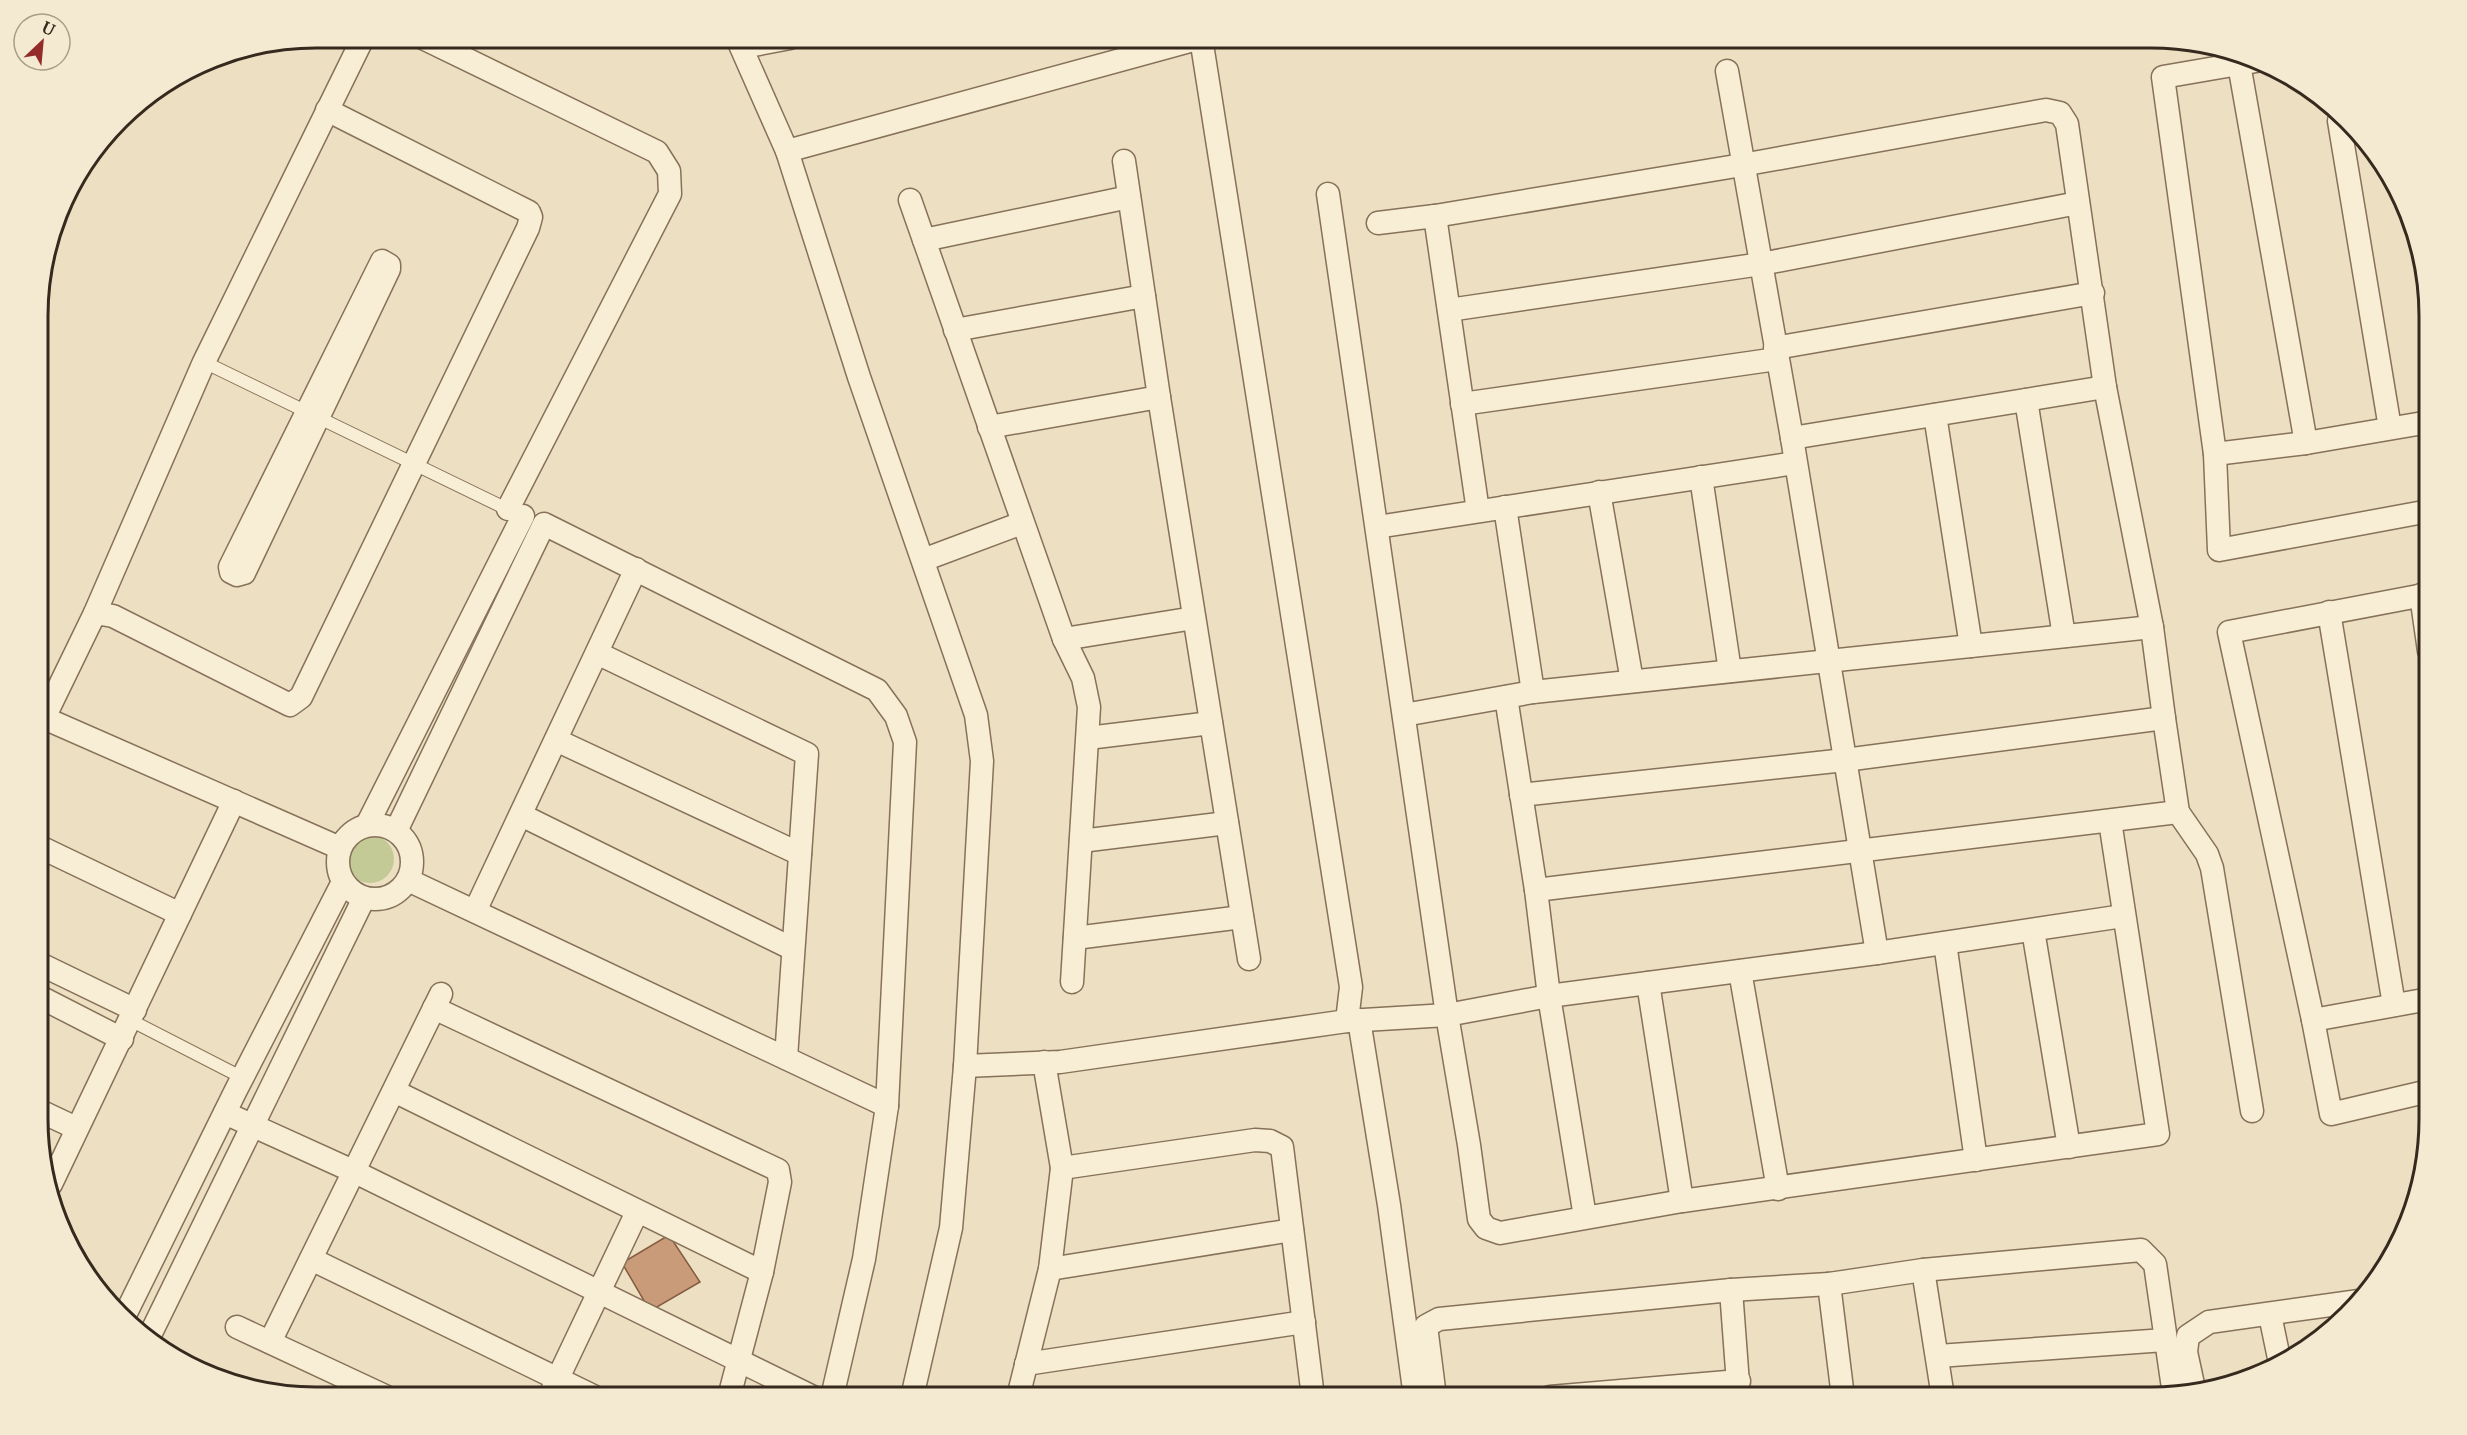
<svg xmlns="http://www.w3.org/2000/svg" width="2467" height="1435" font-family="Merriweather,serif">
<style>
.green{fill:#c4ca96}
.building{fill:#ca9b78;stroke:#845b40;stroke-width:1.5}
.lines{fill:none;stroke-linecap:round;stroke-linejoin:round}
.lane-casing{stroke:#867159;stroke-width:14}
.street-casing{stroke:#867159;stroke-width:25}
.lane{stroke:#f8edd5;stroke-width:12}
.street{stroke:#f8edd5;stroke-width:22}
.rim{fill:none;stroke:#36291d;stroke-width:3}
</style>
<rect width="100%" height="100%" fill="#ede0c2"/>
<!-- green -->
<circle class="green" cx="370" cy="859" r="24"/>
<!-- building -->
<polygon class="building" points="669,1235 700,1282 650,1311 622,1263"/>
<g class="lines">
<!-- lane casing -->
<g class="lane-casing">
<g id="lane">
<polyline points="459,55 469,38"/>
<polyline points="204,362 511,511"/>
<polyline points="130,1020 243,1078"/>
</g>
</g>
<!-- street casing -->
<g class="street-casing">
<g id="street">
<polyline points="423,38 657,152 669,171 670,194 508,509"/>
<polyline points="737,38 787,151 859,377 976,715 982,761 965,1066 951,1228 912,1397"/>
<polyline points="743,47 790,38"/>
<polyline points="2256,61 2163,77 2215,454 2219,550 2429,511"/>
<polyline points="2239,64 2306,443"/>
<polyline points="1727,71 1792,438 1877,953"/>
<polyline points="327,110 529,212 531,217 528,228 301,697 290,705 113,616 95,613 44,718 340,848"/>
<polyline points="2339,121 2390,428"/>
<polyline points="787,151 1201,38"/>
<polyline points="1124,161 1159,397 1249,959"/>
<polyline points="1328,194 1447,1015 1469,1145 1479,1219 1486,1228 1500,1233 1682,1201 2158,1134 2110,821"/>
<polyline points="910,200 1064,639 1083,678 1089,707 1072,982"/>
<polyline points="1435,216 1478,511"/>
<polyline points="1378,223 1435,216 1742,165 2046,110 2060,113 2067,124 2105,387 2152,627 2164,718"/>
<polyline points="924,240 1129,197"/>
<polygon points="382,261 389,265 389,269 244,573 237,575 231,572 230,567"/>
<polyline points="1449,310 1761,264 2078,203"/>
<polyline points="955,330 1144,296"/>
<polyline points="1775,348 2093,293"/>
<polyline points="2026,400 2064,636"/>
<polyline points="1462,404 1777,359"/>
<polyline points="1935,415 1971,646"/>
<polyline points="989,427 1159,397"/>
<polyline points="1792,438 2105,387"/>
<polyline points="2215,454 2306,443 2429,422"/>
<polyline points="1701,477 1730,671"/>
<polyline points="1599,492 1632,681"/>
<polyline points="1505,507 1533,692"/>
<polyline points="1377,527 1795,463"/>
<polyline points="923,560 1022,523"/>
<polyline points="2429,594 2229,632 2313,1020 2331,1114 2429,1091"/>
<polyline points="2421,595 2429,651"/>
<polyline points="2329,612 2394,1005"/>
<polyline points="95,613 204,362 363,38"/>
<polyline points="1064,639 1194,618"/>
<polyline points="597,653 807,754 786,1058"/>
<polyline points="1506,697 1536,890 1549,996 1585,1217"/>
<polyline points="1404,715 1533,692 2152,627"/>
<polyline points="1088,738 1211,723"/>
<polyline points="556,740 800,854"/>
<polyline points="1521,795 1845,760 2164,718 2178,812 2207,854 2212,868 2252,1111"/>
<polyline points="521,815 793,949"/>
<circle cx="375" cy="862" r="37"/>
<polyline points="367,825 523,516"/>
<polyline points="396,831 544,524 877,690 896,716 905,742 887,1106 864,1259 832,1397"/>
<polyline points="1081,841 1227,823"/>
<polyline points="40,847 180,914"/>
<polyline points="408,880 887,1106"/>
<polyline points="1536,890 2178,812"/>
<polyline points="475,911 636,569"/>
<polyline points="2033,930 2069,1147"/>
<polyline points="1075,938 1242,917"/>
<polyline points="1945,943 1976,1160"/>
<polyline points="40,964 135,1010"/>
<polyline points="1740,971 1778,1189"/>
<polyline points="1648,983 1682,1201"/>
<polyline points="40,997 122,1039"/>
<polyline points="434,1008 778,1170 780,1182 762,1272 729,1397"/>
<polyline points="1359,1020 1389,1205 1415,1397"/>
<polyline points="2313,1020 2429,999"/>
<polyline points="1347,1021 1447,1015 1549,996 1877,953 2123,916"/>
<polyline points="965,1066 1060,1062 1347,1021 1351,987 1201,38"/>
<polyline points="394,1091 762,1272"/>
<polyline points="40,1111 76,1128"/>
<polyline points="225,1113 355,1172 813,1397"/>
<polyline points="1062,1168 1255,1140 1270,1141 1282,1147 1313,1397"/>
<polyline points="51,1184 234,801"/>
<polyline points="311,1259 595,1397"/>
<polyline points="1050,1269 1292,1230"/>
<polyline points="1923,1270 1943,1397"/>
<polyline points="1829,1284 1843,1397"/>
<polyline points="1731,1290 1739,1397"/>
<polyline points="126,1313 236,1090 343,882"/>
<polyline points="2270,1315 2280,1363"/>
<polyline points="237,1327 387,1397"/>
<polyline points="150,1335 364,898"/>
<polyline points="270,1342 441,994"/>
<polyline points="1938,1356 2165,1340"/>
<polyline points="1026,1364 1304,1322"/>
<polyline points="2194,1389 2186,1352 2188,1336 2209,1322 2359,1301"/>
<polyline points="549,1397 637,1212"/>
<polyline points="1018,1397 1050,1269 1062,1168 1044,1062"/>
<polyline points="1435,1397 1426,1326 1439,1319 1731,1290 1829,1284 1923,1270 2141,1250 2155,1264 2174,1395"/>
<polyline points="1550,1397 1739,1381"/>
</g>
</g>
<!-- lane -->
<use href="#lane" class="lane"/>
<!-- street -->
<use href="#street" class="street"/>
</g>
<!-- crop -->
<path d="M0 0H2467V1435H0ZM316 48H2151A268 268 0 0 1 2419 316V1119A268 268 0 0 1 2151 1387H316A268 268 0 0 1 48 1119V316A268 268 0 0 1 316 48Z" fill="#f4ead1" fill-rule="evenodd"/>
<path class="rim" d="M316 48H2151A268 268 0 0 1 2419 316V1119A268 268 0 0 1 2151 1387H316A268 268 0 0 1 48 1119V316A268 268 0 0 1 316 48Z"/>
<!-- north arrow -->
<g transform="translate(42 42) rotate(26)"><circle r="28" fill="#f4ead1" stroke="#a89d89" stroke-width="1.5"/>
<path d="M0-4.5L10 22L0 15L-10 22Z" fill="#932b2b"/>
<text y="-9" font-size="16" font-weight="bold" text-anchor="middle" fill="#36291d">U</text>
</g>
</svg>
